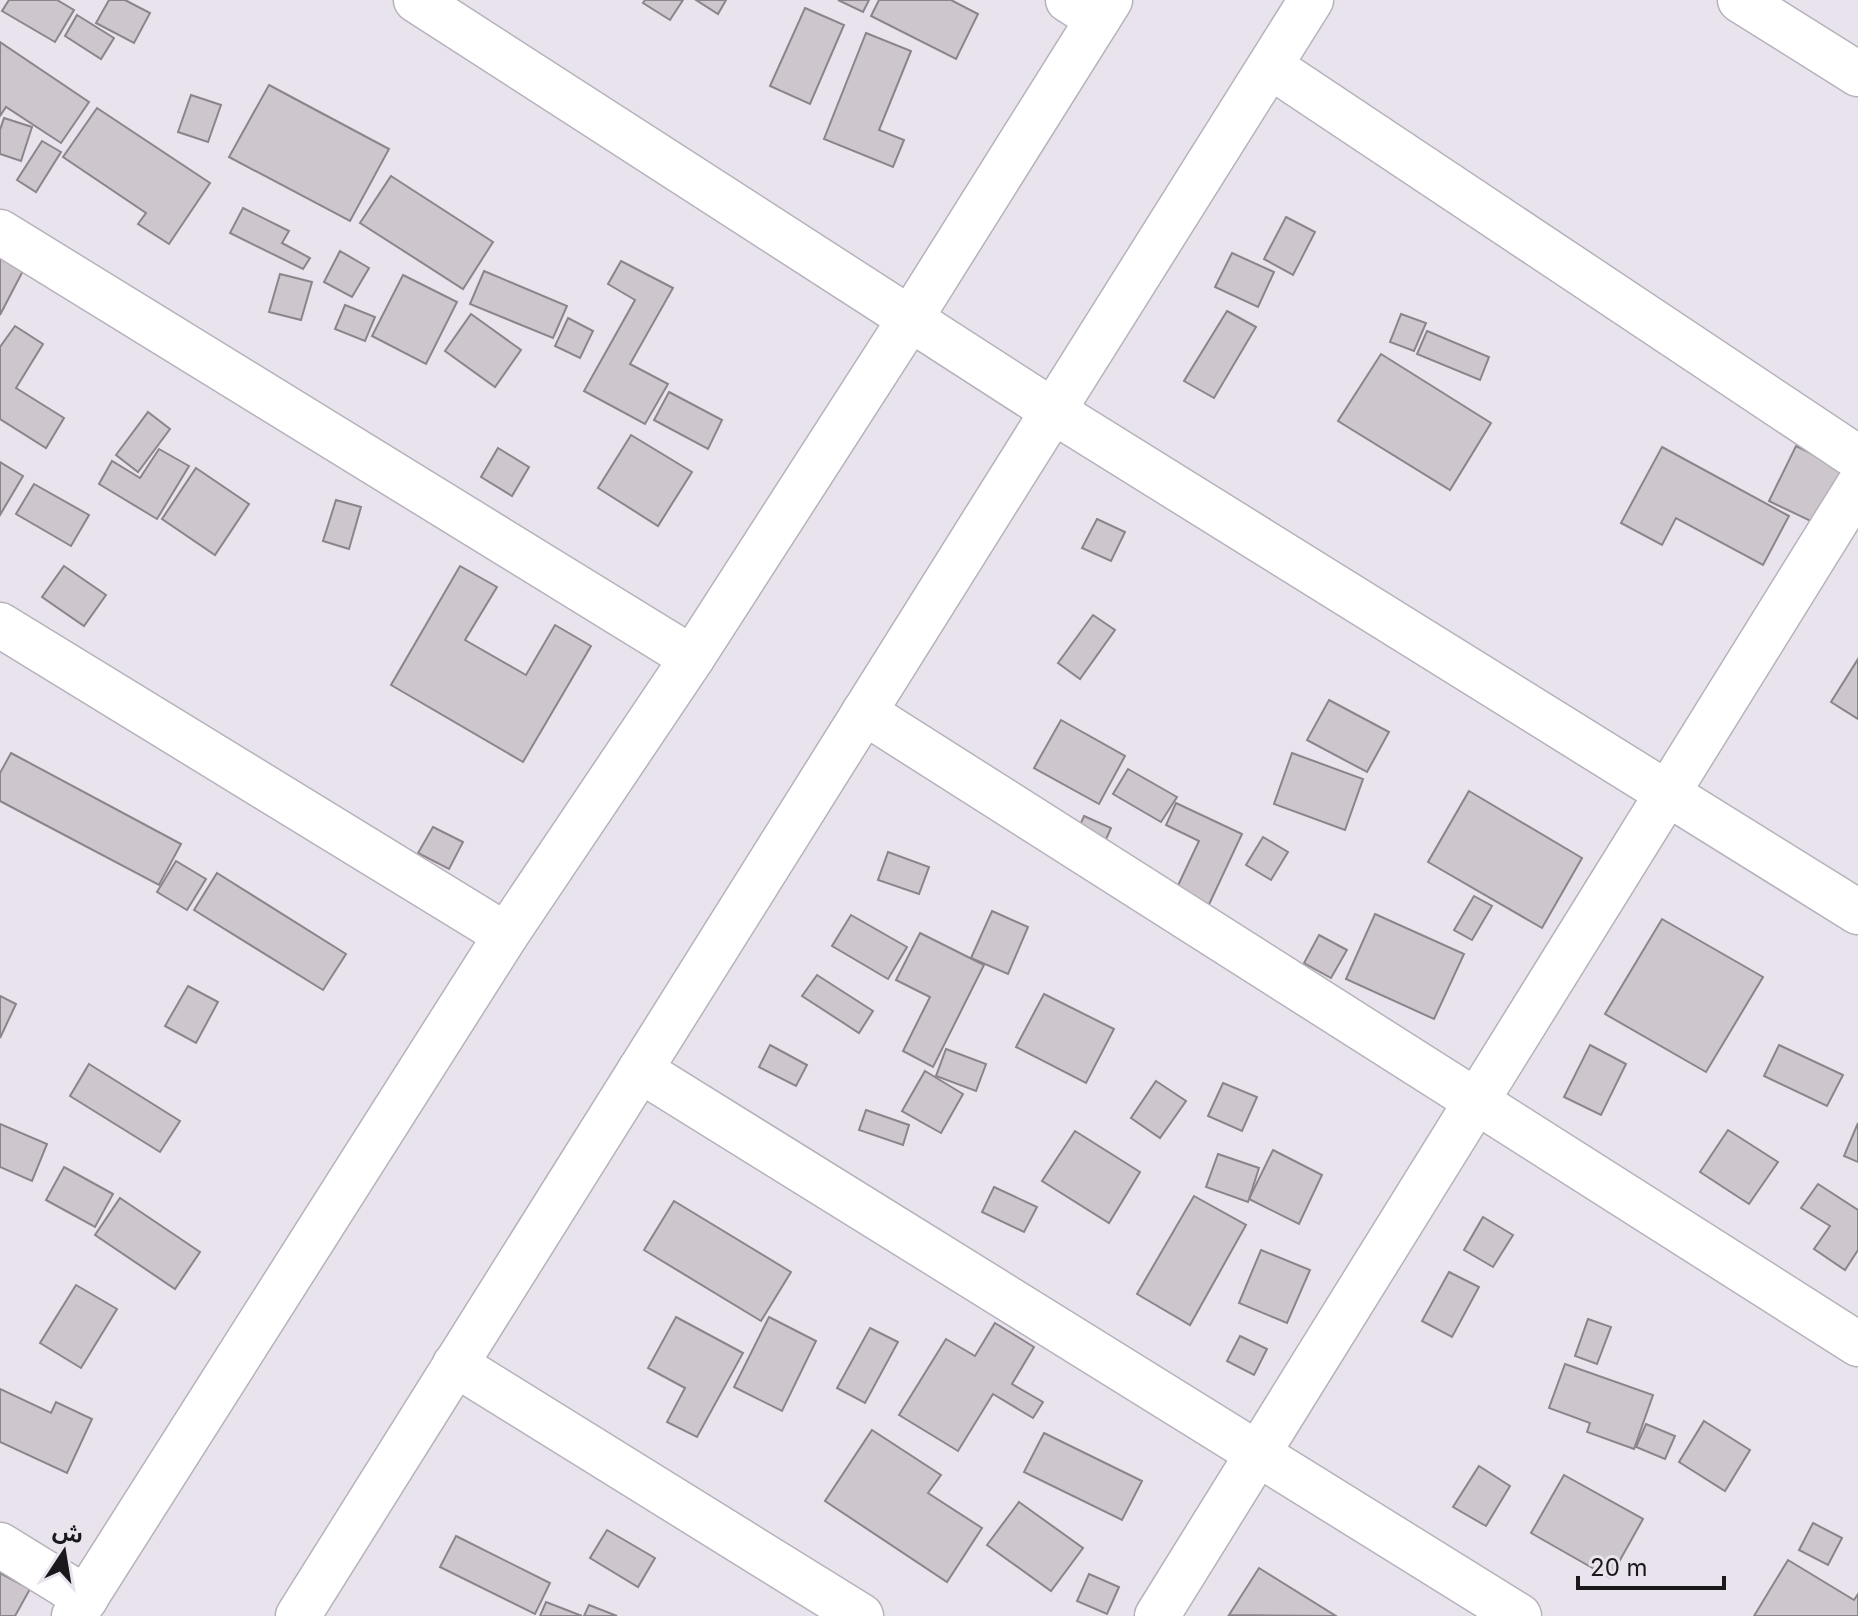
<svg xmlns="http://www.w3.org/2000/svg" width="1858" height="1616" font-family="Inter,'Noto Sans Arabic',sans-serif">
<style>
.building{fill:#cec6cd;stroke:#8c848b;stroke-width:2}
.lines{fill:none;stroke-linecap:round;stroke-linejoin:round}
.minor-casing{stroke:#b6b2bb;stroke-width:47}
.tertiary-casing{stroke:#b6b2bb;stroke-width:47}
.secondary-casing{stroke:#b6b2bb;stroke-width:47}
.minor{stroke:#fff;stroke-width:44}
.tertiary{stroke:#fff;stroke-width:44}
.secondary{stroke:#fff;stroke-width:44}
</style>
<rect width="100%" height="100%" fill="#e8e3ed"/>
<!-- building -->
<g class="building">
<polygon points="9,0 57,0 74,10 55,42 2,11"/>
<polygon points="109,0 125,0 150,13 134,43 96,23"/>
<polygon points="645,0 683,0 670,20 643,3"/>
<polygon points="696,0 726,0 718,14"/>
<polygon points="838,0 869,0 863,12"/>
<polygon points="879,0 951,0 978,14 956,59 871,16"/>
<polygon points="805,8 844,25 810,104 770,86"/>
<polygon points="77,15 114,38 101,59 65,36"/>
<polygon points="866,33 911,51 879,130 904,140 893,167 824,139"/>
<polygon points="0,42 89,102 61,143 6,107 0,116"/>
<polygon points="269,85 389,149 350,221 229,157"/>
<polygon points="191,95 221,105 208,142 178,132"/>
<polygon points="97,108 210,183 169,244 138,224 146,213 63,157"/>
<polygon points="4,118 32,127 21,161 0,154 0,130"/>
<polygon points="42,141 61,152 36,192 17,180"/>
<polygon points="391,176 493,242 463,289 360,223"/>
<polygon points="243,208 289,231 282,243 310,258 303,269 230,233"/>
<polygon points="1286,217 1315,232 1293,275 1264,259"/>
<polygon points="340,251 369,268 352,297 324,282"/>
<polygon points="0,253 26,265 0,315"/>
<polygon points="1232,253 1274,272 1258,307 1215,287"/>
<polygon points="621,261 673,288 630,364 668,384 645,424 584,391 635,300 608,284"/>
<polygon points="484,271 567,306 553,338 470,304"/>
<polygon points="280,274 312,282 301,320 269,312"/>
<polygon points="403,275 457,302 426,364 372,336"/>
<polygon points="345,305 375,317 365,341 335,329"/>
<polygon points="1227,311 1256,327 1214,398 1184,381"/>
<polygon points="471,314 521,350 495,387 445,351"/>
<polygon points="1401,314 1426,323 1414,351 1390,342"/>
<polygon points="568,318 593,331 580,358 555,346"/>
<polygon points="15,326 43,344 16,388 64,418 46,448 0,419 0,347"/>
<polygon points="1427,331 1489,357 1480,380 1417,354"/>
<polygon points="1381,354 1491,423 1450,490 1338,421"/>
<polygon points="669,392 722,420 708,449 654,420"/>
<polygon points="148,412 170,429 138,472 116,455"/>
<polygon points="631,435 692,472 658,526 598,488"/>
<polygon points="1796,446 1846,470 1819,525 1769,501"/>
<polygon points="1662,447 1789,516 1763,565 1676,518 1662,545 1621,523"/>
<polygon points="498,448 529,467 512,496 481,477"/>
<polygon points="159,449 189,466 157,519 99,484 112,461 140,478"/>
<polygon points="0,462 23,476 0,515"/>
<polygon points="196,468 249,504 215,555 162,519"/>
<polygon points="34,484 89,515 71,546 16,514"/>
<polygon points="336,500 361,507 349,549 323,541"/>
<polygon points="1097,519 1125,532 1111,561 1082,548"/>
<polygon points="64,566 106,595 84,626 42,597"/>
<polygon points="460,566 497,587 465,640 526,675 555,625 591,646 523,762 391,685"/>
<polygon points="1093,615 1115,630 1080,679 1058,663"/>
<polygon points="1858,659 1858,719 1831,702"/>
<polygon points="1329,700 1389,732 1367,772 1307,740"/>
<polygon points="1061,720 1125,756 1099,804 1034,768"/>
<polygon points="11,753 181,844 159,885 0,801 0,773"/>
<polygon points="1292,753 1363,779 1345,830 1274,804"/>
<polygon points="1128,769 1177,797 1161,822 1113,794"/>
<polygon points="1469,791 1582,858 1542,928 1428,862"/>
<polygon points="1176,803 1242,834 1198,928 1165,913 1199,841 1166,825"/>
<polygon points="1084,816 1111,828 1096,862 1069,850"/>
<polygon points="433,827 463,842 449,869 418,853"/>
<polygon points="1263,837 1288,852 1271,880 1246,865"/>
<polygon points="888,852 929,867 919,894 878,880"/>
<polygon points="176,861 206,879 187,910 157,892"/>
<polygon points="217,873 346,954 323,990 194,910"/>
<polygon points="1474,896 1492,906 1472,940 1454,930"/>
<polygon points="992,911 1028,927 1008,974 971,958"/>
<polygon points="1375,914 1464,954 1434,1019 1346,979"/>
<polygon points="851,915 907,947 888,979 832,946"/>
<polygon points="1662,919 1763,977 1706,1072 1605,1014"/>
<polygon points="920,933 984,965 933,1067 903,1051 930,997 896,980"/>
<polygon points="1319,935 1347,950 1331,978 1304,963"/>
<polygon points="817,975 873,1011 859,1033 802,996"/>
<polygon points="188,986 218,1002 196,1043 165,1026"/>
<polygon points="1044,994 1114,1029 1086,1083 1016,1047"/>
<polygon points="0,996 16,1004 0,1038"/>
<polygon points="770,1045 807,1065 796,1086 759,1067"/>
<polygon points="1590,1045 1626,1064 1601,1115 1564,1097"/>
<polygon points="1779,1045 1843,1075 1827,1106 1764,1076"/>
<polygon points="946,1049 986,1064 976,1091 936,1076"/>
<polygon points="89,1064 180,1121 160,1152 70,1096"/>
<polygon points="925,1071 963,1094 941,1133 902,1111"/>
<polygon points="1156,1081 1186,1101 1160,1138 1131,1118"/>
<polygon points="1223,1083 1257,1097 1242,1131 1208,1116"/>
<polygon points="866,1110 909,1125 903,1145 859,1130"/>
<polygon points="1858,1123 1858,1162 1844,1156"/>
<polygon points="0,1124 47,1144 32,1181 0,1167"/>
<polygon points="1728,1130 1778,1162 1749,1204 1700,1172"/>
<polygon points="1075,1131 1140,1172 1109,1223 1042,1181"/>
<polygon points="1273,1150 1322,1175 1299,1224 1249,1199"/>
<polygon points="1218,1154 1259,1168 1248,1202 1206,1187"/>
<polygon points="64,1167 113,1194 95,1227 46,1200"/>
<polygon points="1818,1184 1858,1210 1858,1250 1845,1270 1814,1249 1830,1226 1801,1208"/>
<polygon points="994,1187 1037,1207 1024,1232 982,1212"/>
<polygon points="1194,1196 1246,1225 1190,1325 1137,1294"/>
<polygon points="120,1198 200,1252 175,1289 95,1235"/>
<polygon points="674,1201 791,1272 761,1321 644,1250"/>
<polygon points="1483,1217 1513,1235 1493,1267 1464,1250"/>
<polygon points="1261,1250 1310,1270 1287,1323 1239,1303"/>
<polygon points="1449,1272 1479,1287 1452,1337 1422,1321"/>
<polygon points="76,1285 117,1309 81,1368 40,1343"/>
<polygon points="676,1317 743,1353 697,1437 667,1422 685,1388 648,1368"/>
<polygon points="769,1317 816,1341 782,1411 734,1387"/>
<polygon points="1588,1319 1611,1327 1597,1364 1575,1356"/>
<polygon points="995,1323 1034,1347 1012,1384 1043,1402 1033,1418 993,1394 958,1451 899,1415 946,1339 975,1356"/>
<polygon points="870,1328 898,1342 865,1403 837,1388"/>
<polygon points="1240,1336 1267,1349 1254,1375 1227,1361"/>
<polygon points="1565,1364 1653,1395 1634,1449 1587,1432 1590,1423 1549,1408"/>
<polygon points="0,1389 51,1413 56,1402 92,1419 67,1473 0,1442"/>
<polygon points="1704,1421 1750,1450 1725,1491 1679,1462"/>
<polygon points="1646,1424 1675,1436 1665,1459 1636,1447"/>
<polygon points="872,1430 941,1475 928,1493 982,1528 947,1582 825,1501"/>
<polygon points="1044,1433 1142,1481 1122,1520 1024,1472"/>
<polygon points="1479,1466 1510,1486 1486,1526 1453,1507"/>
<polygon points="1564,1475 1643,1519 1610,1578 1531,1533"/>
<polygon points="1019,1502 1083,1548 1051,1591 987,1545"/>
<polygon points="1813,1523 1842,1538 1828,1565 1799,1550"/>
<polygon points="607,1530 655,1558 638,1587 590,1558"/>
<polygon points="456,1536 550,1583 535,1614 440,1567"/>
<polygon points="1788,1560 1854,1600 1858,1594 1858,1616 1754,1616"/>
<polygon points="1259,1568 1336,1616 1229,1615"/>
<polygon points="0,1573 30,1589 15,1616 0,1616"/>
<polygon points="1089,1574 1119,1587 1107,1614 1077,1601"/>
<polygon points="546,1602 582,1616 540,1616"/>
<polygon points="589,1605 617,1616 584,1616"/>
</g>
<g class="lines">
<!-- minor casing -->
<g class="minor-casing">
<g id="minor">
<polyline points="1068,0 1098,19"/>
<polyline points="1740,0 1858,74"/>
<polyline points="1270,66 1858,458"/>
<polyline points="0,232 692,658"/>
<polyline points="0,625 506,935"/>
<polyline points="864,712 1858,1344"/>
<polyline points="640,1070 1519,1616"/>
<polyline points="455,1364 861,1616"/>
<polyline points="0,1545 86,1598"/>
<polyline points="298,1616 1053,411"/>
<polyline points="1157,1616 1858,486"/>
</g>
</g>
<!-- tertiary casing -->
<g class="tertiary-casing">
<g id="tertiary">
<polyline points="1053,411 1311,0"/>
<polyline points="74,1616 506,935 692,658 910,319 1110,0"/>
</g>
</g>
<!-- secondary casing -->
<g class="secondary-casing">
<polyline id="secondary" points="416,0 1053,411 1858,912"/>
</g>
<!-- minor -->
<use href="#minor" class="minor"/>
<!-- tertiary -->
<use href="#tertiary" class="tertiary"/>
<!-- secondary -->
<use href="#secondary" class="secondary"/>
</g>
<!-- north arrow -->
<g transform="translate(64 1552) rotate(12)" stroke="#e8e3ed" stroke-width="6" paint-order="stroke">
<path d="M0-6L14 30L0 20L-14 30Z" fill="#1a181b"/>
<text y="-12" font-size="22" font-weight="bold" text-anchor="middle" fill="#1a181b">ش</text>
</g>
<!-- scale -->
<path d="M1578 1576v12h146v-12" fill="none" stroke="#1a181b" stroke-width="4"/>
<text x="1590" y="1576" font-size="24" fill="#1a181b" stroke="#e8e3ed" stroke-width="6" paint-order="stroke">20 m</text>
</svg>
